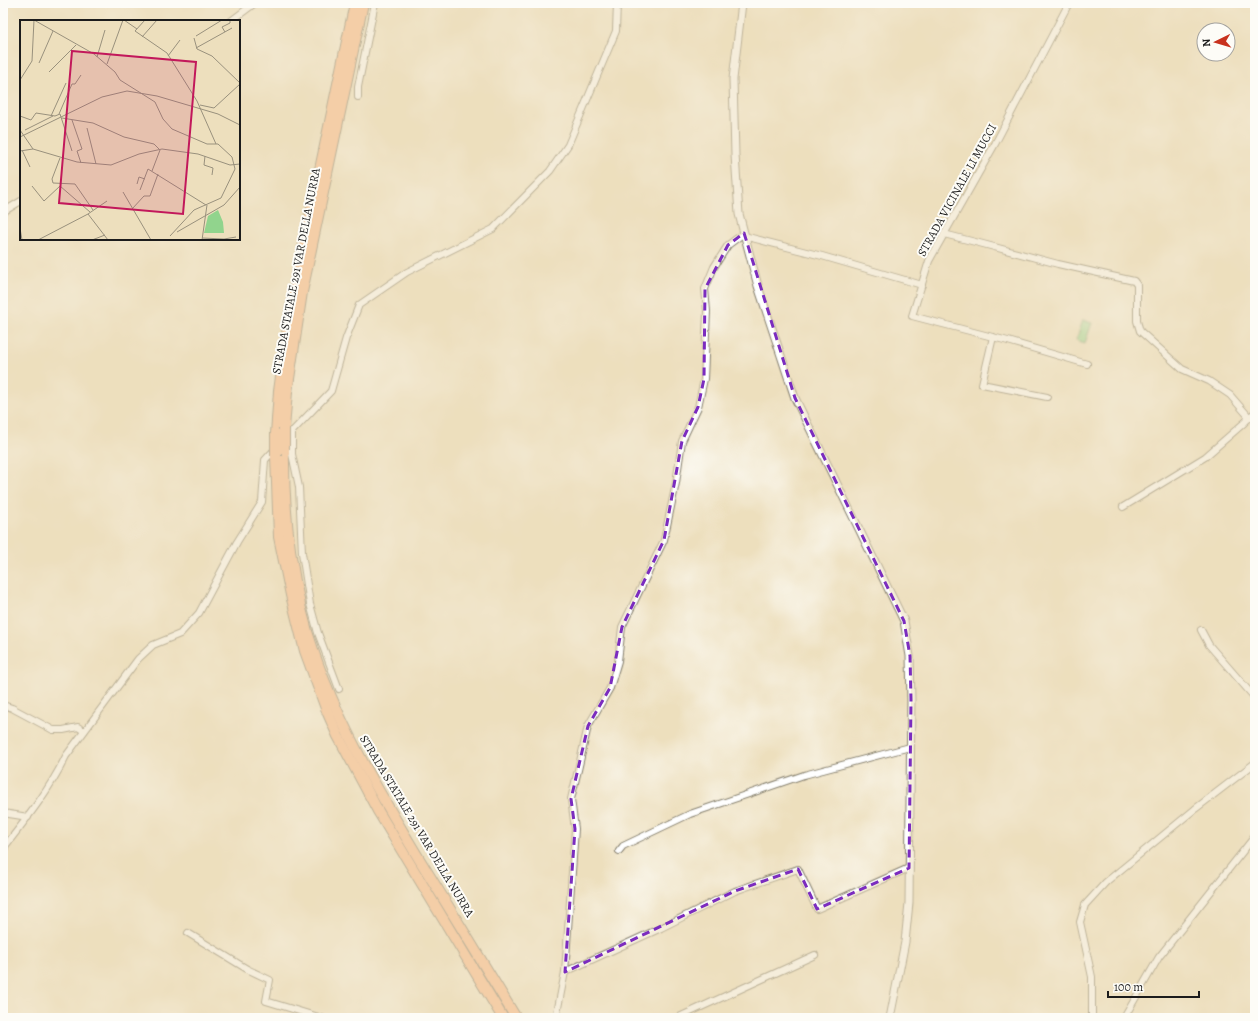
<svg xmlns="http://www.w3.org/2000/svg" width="1258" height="1021" font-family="Alegreya,serif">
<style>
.green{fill:#91d48d;stroke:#567854}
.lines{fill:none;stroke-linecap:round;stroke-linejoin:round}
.minor-casing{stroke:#847e6c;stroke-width:8}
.tertiary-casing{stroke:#847e6c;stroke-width:9}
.trunk-casing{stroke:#847e6c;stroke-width:12}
.minor{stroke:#fff;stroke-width:6}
.tertiary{stroke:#fff;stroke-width:7}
.trunk{stroke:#fcba8d;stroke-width:10}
.trunk-bridge-casing{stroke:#847e6c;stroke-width:12;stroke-linecap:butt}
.trunk-bridge{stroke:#fcba8d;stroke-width:10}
.marked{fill:none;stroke:#7b2cbf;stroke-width:3;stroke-dasharray:8 5;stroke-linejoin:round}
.labels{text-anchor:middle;stroke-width:4;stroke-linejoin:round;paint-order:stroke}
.street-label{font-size:12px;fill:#1c1c1c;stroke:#fdfcf7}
.inset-road{fill:none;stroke:#99917d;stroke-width:1}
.view{fill:#c2185b;fill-opacity:0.15;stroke:#c2185b;stroke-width:2}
.inset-edge{fill:none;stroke:#1c1c1c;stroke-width:2}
</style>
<rect width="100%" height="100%" fill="#fdfcf7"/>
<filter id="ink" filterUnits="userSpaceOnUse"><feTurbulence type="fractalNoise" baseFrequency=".025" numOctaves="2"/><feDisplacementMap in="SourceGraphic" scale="8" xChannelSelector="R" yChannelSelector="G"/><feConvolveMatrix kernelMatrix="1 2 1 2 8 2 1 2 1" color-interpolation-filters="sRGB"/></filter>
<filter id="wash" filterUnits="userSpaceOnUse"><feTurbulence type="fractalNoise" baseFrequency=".012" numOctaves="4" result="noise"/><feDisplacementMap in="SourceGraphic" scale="16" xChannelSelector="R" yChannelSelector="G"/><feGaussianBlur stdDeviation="0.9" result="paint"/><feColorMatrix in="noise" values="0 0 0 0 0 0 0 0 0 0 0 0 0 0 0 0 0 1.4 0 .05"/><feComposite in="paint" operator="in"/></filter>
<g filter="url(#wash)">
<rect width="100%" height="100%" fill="#eddfbd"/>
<!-- green -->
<polygon class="green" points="1083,320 1092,323 1085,343 1076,340"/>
</g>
<g filter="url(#ink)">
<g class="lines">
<!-- minor casing -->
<g class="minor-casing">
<g id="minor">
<polyline points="1069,3 995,144 929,261 912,316 1008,341 1087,364"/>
<polyline points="231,21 255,3"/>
<polyline points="358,97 358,87 375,3"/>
<polyline points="3,212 21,201"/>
<polyline points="944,234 983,244 1058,264 1134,281 1137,285 1137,321 1140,331 1182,369 1209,381 1230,395 1250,418"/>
<polyline points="744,236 822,256 922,285"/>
<polyline points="993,337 982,384 1047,397"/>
<polyline points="292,431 292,454 299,487 302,553 310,604 318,633 339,689"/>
<polyline points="284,440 331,391 346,338 359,305 407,272 493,229 550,171 568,145 616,31 617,3"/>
<polyline points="1123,507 1205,457 1244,423 1255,412"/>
<polyline points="1201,630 1209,645 1255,698"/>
<polyline points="3,705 12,708 53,730 63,730 78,727 84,731"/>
<polyline points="3,813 28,817"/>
<polyline points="619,851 623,846 690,814 804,775 910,747"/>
<path d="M3,852L6,845C28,817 50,789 66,756L138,659L153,645L180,634L199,613L237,542L262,502L265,460L276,448"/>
<polyline points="188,933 247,969 270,980 266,1001 322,1018"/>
<polyline points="565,972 661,928 735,891 798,869 817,909 909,868"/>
<polyline points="556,1018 565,972 575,829 571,799 578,770 588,726 610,688 618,661 622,627 664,540 676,483 682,441 698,407 704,379 707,311 705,289 714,267 728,245 744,233"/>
<polyline points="677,1018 815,955"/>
<polyline points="1092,1018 1092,977 1080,922 1085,905 1106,882 1195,809 1255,763"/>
<polyline points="1124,1018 1159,957 1255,836"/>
</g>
</g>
<!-- tertiary casing -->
<g class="tertiary-casing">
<polyline id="tertiary" points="742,3 733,79 735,155 739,214 744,233 758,286 795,398 904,621 910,656 911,700 909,903 905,942 890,1018"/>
</g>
<!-- trunk casing -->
<g class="trunk-casing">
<g id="trunk">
<polyline points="284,428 287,392 302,292 363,3"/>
<polyline points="276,434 279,391 290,312 355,3"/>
<path d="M284,449C283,516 292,592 315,656C341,730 381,796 421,862C453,914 485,966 516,1018"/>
<polyline points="276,456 279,537 291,595 305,651 327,711 338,736 378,811 503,1018"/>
</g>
</g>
<!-- minor -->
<use href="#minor" class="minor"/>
<!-- tertiary -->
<use href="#tertiary" class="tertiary"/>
<!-- trunk -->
<use href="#trunk" class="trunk"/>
<!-- trunk-bridge casing -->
<g class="trunk-bridge-casing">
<g id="trunk-bridge">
<polyline points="284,449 284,428"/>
<polyline points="276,456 276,434"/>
</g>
</g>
<!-- trunk-bridge -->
<use href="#trunk-bridge" class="trunk-bridge"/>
</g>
</g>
<!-- marked area -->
<path d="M0 0H1258V1021H0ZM744,233L795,398L904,621L910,656L911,700L909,868L817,909L798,869L735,891L565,972L575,829L571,799L588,726L610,688L622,627L664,540L682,441L698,407L704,379L705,289L728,245Z" fill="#eddfbd" fill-opacity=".55" fill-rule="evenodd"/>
<path class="marked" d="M744,233L795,398L904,621L910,656L911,700L909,868L817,909L798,869L735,891L565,972L575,829L571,799L588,726L610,688L622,627L664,540L682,441L698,407L704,379L705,289L728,245Z"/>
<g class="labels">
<!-- street labels -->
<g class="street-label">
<text transform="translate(957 190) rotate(-61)" y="4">STRADA VICINALE LI MUCCI</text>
<text transform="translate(296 271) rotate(-79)" y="4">STRADA STATALE 291 VAR DELLA NURRA</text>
<text transform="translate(417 826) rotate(59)" y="4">STRADA STATALE 291 VAR DELLA NURRA</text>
</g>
</g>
<!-- overview -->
<g transform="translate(20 20)">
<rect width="220" height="220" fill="#eddfbd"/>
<path d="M198,190L203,202L204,213H184L188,196Z" fill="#91d48d"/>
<path class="inset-road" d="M14,0L74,34L95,52L100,60L135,82L143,99L152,109L187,124H198L212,137L215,149L201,178L174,190L150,216M104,0L117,9M125,0L115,11L147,33L177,81L196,124M205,12L202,7L210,3V0M176,16L202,0M122,17L137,0M174,18L177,29L192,36L220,63M176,28L212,8M148,36L160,20M77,37L85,10M19,43L33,11M87,44L103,0M29,52L56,25M0,60L12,41L14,0M180,85L194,88L220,64M39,94L52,64H55L61,55M0,96L11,100L16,93L35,96L40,94L52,131M31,96L46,63M42,98L73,103L104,117L134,124L140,130M52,100L62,129L57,131L61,143M67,108L76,144M0,110L13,129L57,142L91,145L119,134L142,129L178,134L210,145L220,144M5,110L33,96M0,117L82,77L107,71L137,76L198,94L220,105M2,130L10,147M0,131L13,129M185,136L184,145L193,148L192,155M40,138L32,159L33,163L55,164L73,190M132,151L140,130M117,164L119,157L125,159M12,166L24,181L40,166L70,192M120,170L128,149L186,185M103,172L131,220M112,189L124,176H130L138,154M68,194L88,220M0,208L2,220M157,212L204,185L220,167M182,218L204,219L216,217M18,220L68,194L87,181M72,220L85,215M182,220L187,185"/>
<path class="view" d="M52,31L176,42L163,194L39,183Z"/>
<rect width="220" height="220" class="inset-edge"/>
</g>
<!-- margin -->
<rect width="1258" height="1021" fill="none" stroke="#fdfcf7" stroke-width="16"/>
<!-- north arrow -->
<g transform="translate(1216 42) rotate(265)"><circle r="19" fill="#fdfcf7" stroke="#a3a29f"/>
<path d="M0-3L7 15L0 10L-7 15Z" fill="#c8321e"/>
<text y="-6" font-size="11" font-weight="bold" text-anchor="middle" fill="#1c1c1c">N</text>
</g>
<!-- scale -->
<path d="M1108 991v6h91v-6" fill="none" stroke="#1c1c1c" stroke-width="2"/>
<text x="1114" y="991" font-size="12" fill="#1c1c1c" stroke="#fdfcf7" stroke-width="3" paint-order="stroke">100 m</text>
</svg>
